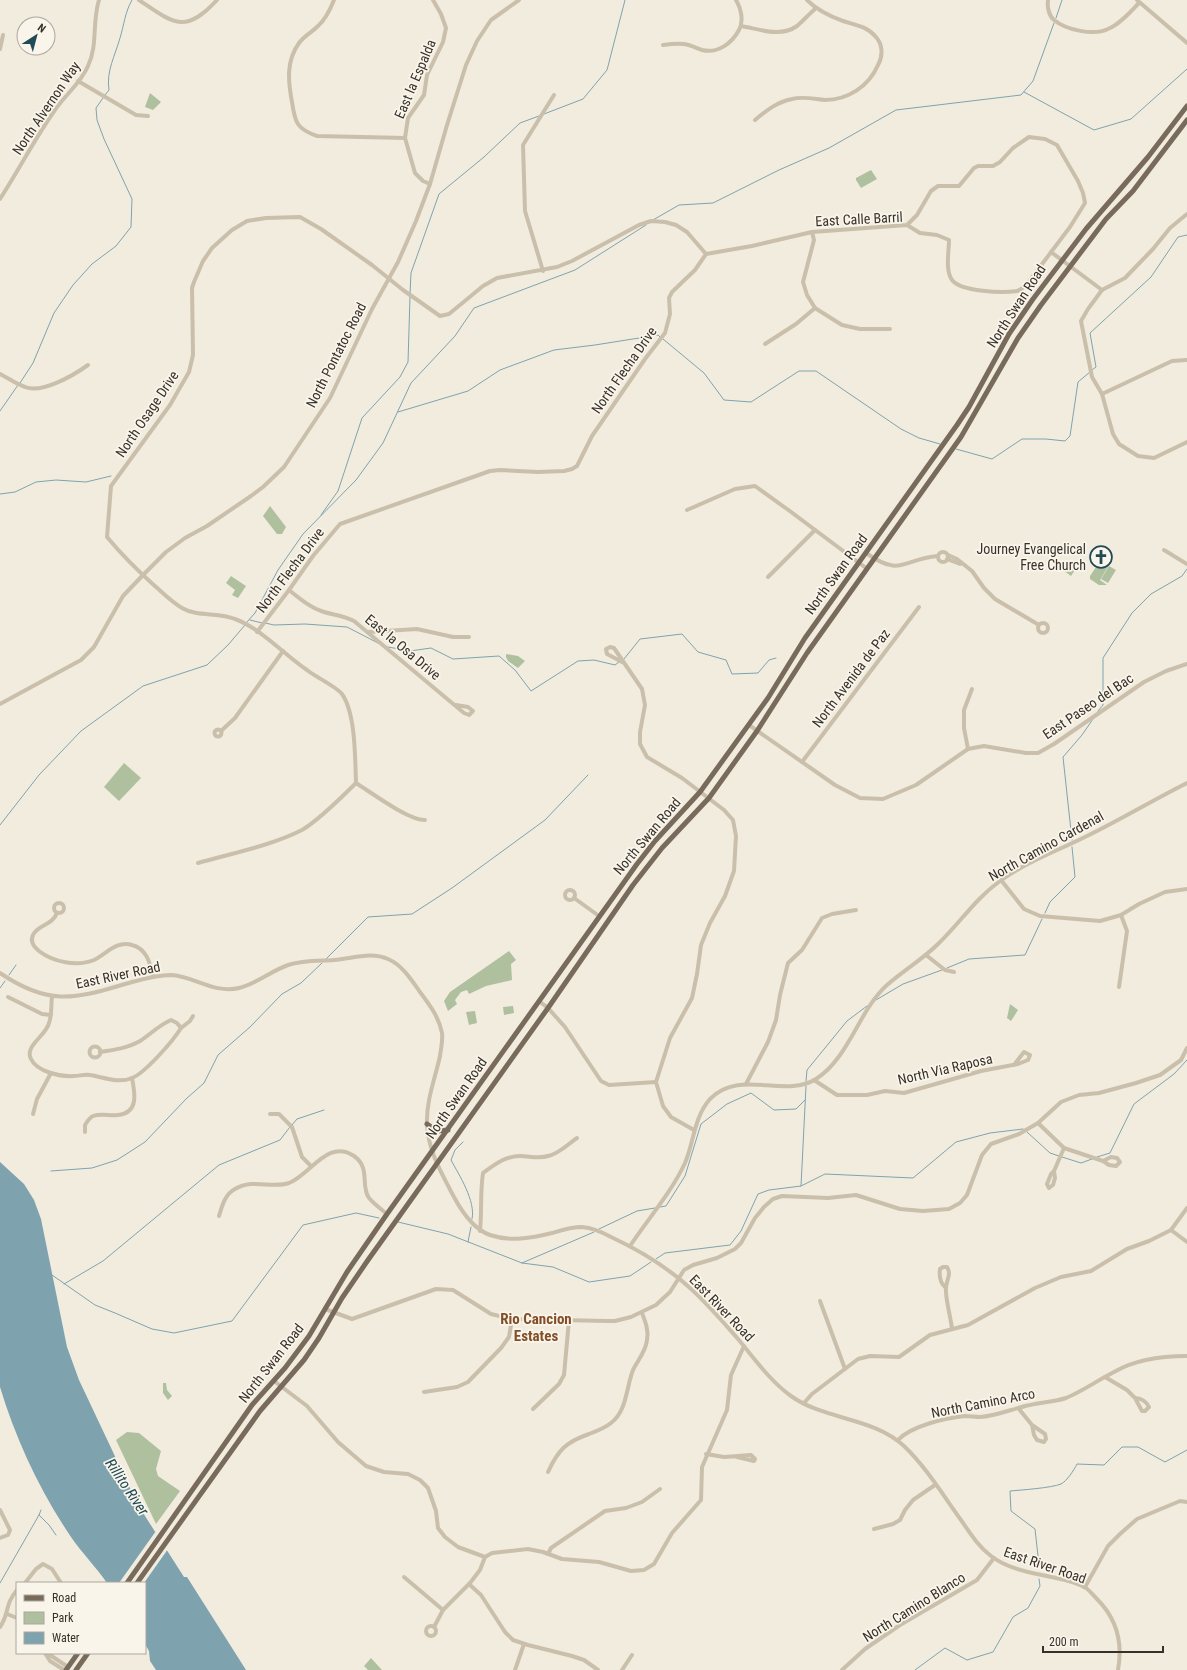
<svg xmlns="http://www.w3.org/2000/svg" width="1187" height="1670" font-family="'Roboto Condensed',sans-serif">
<style>
.green{fill:#afc09f}
.water{fill:#7fa3ae}
.pier{fill:#f2ecdf}
.lines{fill:none;stroke-linecap:round;stroke-linejoin:round}
.stream{stroke:#7fa3ae;stroke-width:1}
.minor{stroke:#cabfab;stroke-width:4}
.major{stroke:#796b5c;stroke-width:5}
.labels{text-anchor:middle;stroke-width:3.5;stroke-linejoin:round;paint-order:stroke}
.street-label{font-size:14px;fill:#38312a;stroke:#f9f5eb}
.poi-label{font-size:14px;fill:#38312a;stroke:#f9f5eb;text-anchor:end}
.neighbourhood-label{font-size:15px;font-weight:bold;fill:#834e27;stroke:#f9f5eb}
.water-label{font-size:15px;font-style:italic;fill:#214a57;stroke:#f9f5eb}
</style>
<rect width="100%" height="100%" fill="#f2ecdf"/>
<!-- green -->
<g class="green">
<polygon points="150,93 161,102 153,110 145,107"/>
<polygon points="871,170 877,179 861,188 856,180 856,178"/>
<polygon points="270,506 286,527 282,534 277,534 263,516"/>
<polygon points="1097,547 1104,551 1102,554 1109,565 1100,580 1107,585 1099,585 1090,579 1090,576 1100,561 1092,554"/>
<polygon points="1067,565 1075,570 1071,576 1063,570"/>
<polygon points="1109,566 1116,570 1108,583 1101,579"/>
<polygon points="231,576 246,586 238,598 232,595 235,590 226,583"/>
<polygon points="506,654 518,656 525,661 518,668 508,661 506,657"/>
<polygon points="124,763 141,778 119,801 104,787"/>
<polygon points="509,951 516,960 511,964 512,980 486,986 469,994 467,990 461,992 455,1000 457,1004 448,1011 444,1001 450,992"/>
<polygon points="1010,1004 1018,1010 1011,1021 1007,1018"/>
<polygon points="513,1006 514,1013 504,1015 503,1007"/>
<polygon points="475,1011 477,1023 469,1025 466,1012"/>
<polygon points="163,1383 166,1383 167,1390 172,1396 168,1400 163,1393"/>
<polygon points="127,1432 139,1433 161,1451 156,1469 158,1476 180,1491 156,1524 116,1440"/>
<polygon points="371,1658 382,1670 368,1670 364,1666"/>
</g>
<!-- water -->
<path class="water" d="M0,1162L24,1184L34,1200L41,1219L67,1347L79,1380L138,1505L184,1577H187L246,1670H156L150,1661L149,1651L145,1644V1583H107C96,1567 82,1553 71,1537C40,1491 16,1440 0,1387Z"/>
<!-- pier -->
<polygon class="pier" points="156,1531 168,1549 144,1583 119,1583"/>
<g class="lines">
<!-- stream -->
<g class="stream">
<polyline points="1056,18 1062,0"/>
<polyline points="1024,92 1094,130 1131,119 1187,69"/>
<path d="M105,95L109,90C106,71 115,56 120,38C124,25 125,12 132,0"/>
<polyline points="544,114 583,99 607,70 625,0"/>
<polyline points="653,220 679,205 713,203 779,170 829,148 896,110 1021,95 1033,81 1054,23"/>
<polyline points="410,294 411,273 439,194 484,157 520,123 539,116"/>
<polyline points="663,339 704,373 724,400 751,402 799,371 816,371 901,429 919,438 940,444"/>
<polyline points="1092,370 1096,367 1090,333 1151,277 1178,237 1187,235"/>
<polyline points="20,383 33,363 54,313 73,285 92,264 116,246 131,227 132,199 104,139 97,120 96,108 103,98"/>
<polyline points="0,411 18,385"/>
<polyline points="398,412 468,391 500,370 554,350 595,345 658,335 660,337"/>
<polyline points="956,449 992,459 1022,439 1046,439 1065,441 1070,436 1078,382 1090,372"/>
<polyline points="0,494 15,492 36,482 56,480 86,482 111,476"/>
<polyline points="321,515 338,491 362,418 400,377 408,362 410,297"/>
<polyline points="250,620 262,623"/>
<polyline points="247,622 255,613 278,570 303,534 356,480 383,443 411,383 455,336 474,308 575,270 646,225"/>
<polyline points="265,623 274,625 305,624 347,627 378,643"/>
<polyline points="388,647 410,651 431,648 453,659 499,656 515,670 531,691 578,661 594,660 615,665 619,662"/>
<polyline points="624,659 640,639 682,634 698,652 726,660 732,674 758,673 769,660 776,658"/>
<polyline points="1098,711 1103,705 1103,658 1132,613 1151,594 1182,576 1187,569"/>
<polyline points="0,825 39,775 81,731 143,686 207,665 228,645 245,625"/>
<polyline points="1072,840 1063,757 1082,735 1093,719"/>
<polyline points="1045,913 1050,902 1075,877 1072,847"/>
<polyline points="326,959 368,917 412,914 452,888 545,820 588,775"/>
<polyline points="947,968 969,959 1025,955 1042,919"/>
<polyline points="9,975 16,965"/>
<polyline points="0,988 5,981"/>
<polyline points="876,1000 903,984 942,970"/>
<polyline points="806,1081 807,1070 847,1021 867,1006"/>
<polyline points="292,1125 297,1119 324,1110"/>
<polyline points="1027,1132 1050,1153 1059,1156"/>
<path d="M463,1142L455,1150L451,1160C459,1175 476,1201 472,1219"/>
<polyline points="1062,1157 1081,1163 1092,1159"/>
<polyline points="1097,1157 1110,1153 1134,1104 1174,1074 1187,1060"/>
<polyline points="51,1171 92,1168 117,1160 145,1142 186,1099 204,1083 218,1055 250,1027 282,994 301,983 322,963"/>
<polyline points="801,1186 825,1174 913,1178 956,1142 990,1133 1023,1129"/>
<polyline points="660,1207 666,1206 685,1176 701,1124 727,1104 751,1093 774,1110 796,1109 805,1100"/>
<polyline points="398,1222 448,1234 522,1263 553,1267 589,1282 630,1276 651,1262"/>
<polyline points="599,1229 637,1211 655,1208"/>
<polyline points="468,1242 471,1227"/>
<polyline points="656,1259 665,1253 730,1245 741,1231 758,1194 769,1190 801,1186 806,1086"/>
<polyline points="522,1263 594,1232"/>
<polyline points="52,1275 95,1305 115,1313 152,1329 174,1333 232,1321 303,1225 356,1213 379,1218"/>
<polyline points="64,1284 103,1261 219,1165 280,1140 290,1127"/>
<polyline points="41,1510 39,1515 49,1525 56,1535"/>
<path d="M1039,1565L1035,1529L1011,1511L1010,1491C1021,1490 1051,1488 1061,1484C1067,1481 1074,1470 1077,1464L1104,1465L1122,1447H1138L1165,1462L1187,1450"/>
<polyline points="0,1583 39,1515"/>
<polyline points="915,1670 945,1648 967,1660 993,1652 1013,1617 1028,1608 1040,1586 1039,1579"/>
</g>
<!-- minor -->
<g class="minor">
<path d="M139,0C173,23 185,35 217,0"/>
<path d="M334,0C330,10 326,19 318,26C312,32 304,36 299,43C286,61 288,81 292,102C295,123 297,129 317,136L405,138"/>
<path d="M1048,0C1047,7 1049,16 1054,20C1066,30 1094,36 1108,29C1120,24 1130,12 1139,3"/>
<polyline points="1137,0 1187,43"/>
<path d="M741,26C759,29 780,38 797,26C803,21 809,14 815,9"/>
<path d="M663,45C670,44 677,43 684,44C691,45 696,48 702,50C718,54 732,43 739,30C744,21 741,8 736,0"/>
<polyline points="0,49 3,35"/>
<polyline points="78,81 136,115 148,116"/>
<path d="M755,120C767,110 777,102 792,99C803,96 814,99 825,100C848,100 869,86 878,65C883,56 883,45 876,37C867,26 855,25 843,21C829,16 817,10 807,0"/>
<polyline points="430,184 423,181 415,173 405,138 408,118 424,95 427,75 443,42 446,28 441,14 433,0"/>
<path d="M0,199C19,170 35,138 55,110C65,95 81,83 88,66C98,45 92,22 99,0"/>
<polyline points="1187,214 1170,228 1153,249 1125,278 1102,290 1088,309 1081,321 1092,377 1102,394 1113,434 1119,444 1138,456 1154,458 1187,442"/>
<polyline points="812,232 814,240 803,282 807,295 815,308 842,325 860,329 890,329"/>
<polyline points="1051,252 1102,290"/>
<path d="M706,254L752,246L812,232L907,225L920,233L937,235L949,240C949,252 945,270 952,280C961,292 1003,293 1017,291C1021,290 1024,287 1027,284L1070,227L1085,203L1083,193L1078,181L1057,145L1045,139L1029,137L1013,148L1000,162L993,166H978L974,168L959,186H938L931,191L917,215L907,225"/>
<polyline points="543,271 525,211 523,145 554,95"/>
<polyline points="765,344 796,324 815,308"/>
<path d="M0,374C8,378 16,384 25,387C42,394 74,375 88,365"/>
<polyline points="1102,394 1172,361 1187,360"/>
<polyline points="687,510 735,489 755,486 787,509 866,568"/>
<polyline points="1164,550 1187,564"/>
<circle cx="943" cy="557" r="5"/>
<path d="M866,553C902,578 902,559 938,556"/>
<polyline points="948,555 957,559 972,571 984,588 995,599 1039,625"/>
<polyline points="947,559 960,564"/>
<polyline points="768,577 815,530"/>
<path d="M289,590C300,599 311,608 324,612C334,615 344,616 354,621L464,713L469,715L473,711L468,707L456,705"/>
<circle cx="1043" cy="628" r="5"/>
<path d="M257,632L289,590L313,556L340,524L490,471L500,470L538,472L564,471L572,469L577,466L592,436L645,359L665,333L670,314L669,298L672,292L695,270L706,254L687,232L676,225L665,222L651,221L639,225L572,261L557,267L497,278L483,286L449,314L440,316L403,290L372,265L321,229L300,217L266,218L247,221L232,230L212,248L203,261L194,282L192,288L193,355L189,372L170,405L111,486L107,537C122,555 138,571 156,587C164,594 172,602 182,608C197,617 219,612 235,619C262,629 283,654 307,670C314,676 337,687 342,694C356,714 355,760 356,783C372,793 408,820 425,820"/>
<polyline points="369,632 417,629 453,637 469,637"/>
<polyline points="624,663 607,654 606,649 610,647 614,648 642,689 645,705 640,732 640,744 647,757 682,778 724,810 733,820 736,836 734,871 725,896 710,923 701,945 697,974 692,998 670,1038 656,1082 663,1106 671,1117 694,1130"/>
<polyline points="0,704 81,660 94,647 123,596 143,575 166,552 185,538 207,526 251,496 263,487 284,467 330,398 372,309 398,262 416,221 430,184 447,125 466,65 477,41 491,20 519,0"/>
<polyline points="749,725 835,785 860,798 883,799 916,785 968,749 984,746 1026,753 1038,753 1054,744 1144,682 1166,671 1187,664"/>
<circle cx="218" cy="733" r="3.5"/>
<polyline points="221,731 235,718 283,651"/>
<polyline points="968,749 964,728 964,710 972,689"/>
<polyline points="802,762 919,607"/>
<path d="M198,863C233,853 270,846 302,830C319,820 341,798 356,783"/>
<polyline points="1001,880 1024,909 1040,916 1100,921 1121,915 1139,904 1165,892 1187,889"/>
<circle cx="570" cy="895" r="5"/>
<polyline points="574,898 599,916"/>
<circle cx="59" cy="908" r="5"/>
<path d="M57,913C52,926 38,924 33,935C30,941 34,947 39,951C53,962 77,967 94,960C106,954 117,940 132,945C147,949 150,963 153,976"/>
<polyline points="926,955 945,970 954,972"/>
<path d="M0,973C47,1005 73,1000 125,984C140,980 155,975 171,975C194,976 214,994 239,988C256,984 271,971 288,965C303,960 319,961 334,960C352,959 370,951 388,959C402,965 411,979 420,992C429,1004 439,1017 442,1033C443,1041 441,1048 440,1056C435,1079 426,1101 427,1124C428,1151 442,1174 454,1197C462,1212 473,1229 490,1235C510,1242 532,1238 552,1233C562,1230 571,1227 582,1227C593,1228 602,1232 611,1237C639,1250 667,1267 690,1288C707,1303 722,1321 738,1339C754,1358 770,1381 791,1396C824,1420 873,1417 904,1446C926,1467 943,1495 961,1520C970,1533 978,1546 991,1556C1009,1570 1034,1573 1056,1578C1066,1580 1078,1583 1086,1588C1090,1591 1093,1595 1097,1599C1117,1619 1123,1643 1118,1670"/>
<polyline points="1119,987 1127,931 1121,915"/>
<path d="M52,996C51,1005 52,1015 49,1023C46,1036 24,1046 31,1059C37,1072 61,1077 74,1076C79,1076 85,1074 90,1075C103,1077 118,1084 132,1078C145,1073 173,1041 181,1028L177,1023L171,1020C159,1025 151,1034 140,1041C128,1048 114,1050 100,1052"/>
<polyline points="8,997 42,1014 51,1015"/>
<polyline points="539,1001 548,1008 565,1027 601,1081 609,1085 656,1082"/>
<polyline points="181,1028 190,1021 193,1016"/>
<circle cx="95" cy="1052" r="5.5"/>
<polyline points="814,1080 837,1095 867,1095 885,1091 904,1093 981,1071 1018,1064 1028,1060 1030,1055 1024,1052 1014,1065"/>
<polyline points="746,1084 768,1042 776,1020 780,995 788,963 802,950 822,918 832,914 856,910"/>
<polyline points="33,1114 37,1099 51,1073"/>
<polyline points="270,1114 279,1114 292,1127 302,1157 311,1166"/>
<polyline points="1038,1123 1064,1148 1103,1161 1109,1165 1116,1166 1120,1162 1117,1158 1111,1157 1103,1161"/>
<path d="M85,1132V1125C87,1122 89,1118 93,1116C101,1113 110,1116 118,1115C139,1113 135,1093 132,1078"/>
<polyline points="1054,1171 1055,1178 1053,1185 1049,1188 1047,1184 1051,1174 1054,1171 1064,1148"/>
<path d="M219,1216C222,1206 225,1194 235,1189C254,1178 271,1189 289,1183C310,1175 328,1138 354,1156C371,1168 360,1185 369,1198C374,1204 381,1209 387,1214"/>
<polyline points="1171,1230 1187,1242"/>
<path d="M480,1231C482,1211 480,1192 483,1173C494,1165 505,1156 520,1156C529,1156 539,1159 548,1156C559,1154 568,1144 577,1138"/>
<path d="M630,1246C648,1219 671,1193 685,1163C694,1142 694,1117 710,1099C740,1068 784,1099 816,1079C849,1058 859,1010 887,985C904,970 923,959 938,944C960,923 975,899 1000,881C1026,862 1057,851 1085,837C1120,820 1153,800 1187,783"/>
<path d="M946,1288C940,1283 939,1276 940,1269L943,1267H947C952,1275 946,1280 946,1288C945,1298 951,1318 952,1329"/>
<polyline points="820,1301 845,1369"/>
<polyline points="325,1309 352,1319 436,1289 453,1290 491,1314 512,1319 607,1321 615,1321 631,1317 656,1305 670,1292 684,1270 693,1265 717,1258 735,1249 741,1243 755,1218 764,1207 773,1199 782,1196 828,1198 856,1195 900,1209 923,1211 949,1209 960,1203 967,1195 982,1155 991,1144 1019,1134 1038,1123 1061,1102 1079,1095 1099,1093 1136,1083 1160,1075 1181,1060 1187,1048"/>
<path d="M1105,1377L1127,1390L1135,1398L1142,1411H1145L1149,1407C1147,1402 1141,1398 1135,1398"/>
<polyline points="274,1381 307,1406 338,1442 366,1466 384,1472 408,1474 420,1480 428,1488 436,1511 438,1528 445,1537 458,1547 485,1557"/>
<polyline points="424,1392 457,1387 468,1382 501,1348 509,1337 512,1319"/>
<polyline points="804,1403 812,1394 858,1359 870,1356 899,1357 930,1335 968,1325 1035,1288 1061,1277 1091,1271 1127,1249 1149,1241 1171,1230 1187,1208"/>
<polyline points="533,1409 559,1384 564,1375 569,1320"/>
<polyline points="1019,1409 1032,1425 1045,1434 1046,1439 1044,1442 1037,1440 1034,1435 1032,1425"/>
<path d="M898,1440C911,1426 945,1418 965,1416C970,1416 975,1417 980,1417C997,1416 1014,1408 1030,1405C1042,1402 1054,1402 1066,1398C1083,1391 1098,1380 1114,1372C1136,1359 1162,1356 1187,1356"/>
<polyline points="706,1454 724,1457 751,1455 755,1459 754,1461 737,1457"/>
<path d="M548,1472C558,1450 566,1442 589,1434C597,1431 605,1428 611,1423C627,1411 626,1388 633,1370C638,1360 646,1351 647,1340C649,1330 645,1321 642,1313"/>
<polyline points="0,1510 10,1530 8,1535 0,1538"/>
<polyline points="874,1529 893,1524 900,1520 905,1510 913,1500 935,1485"/>
<polyline points="548,1554 551,1548 605,1511 626,1508 642,1502 660,1489"/>
<polyline points="404,1577 443,1610"/>
<polyline points="25,1583 36,1569 43,1564 52,1569 61,1583"/>
<polyline points="469,1584 481,1595 505,1632 513,1640 528,1645 572,1656 584,1660 598,1670"/>
<polyline points="1085,1587 1108,1546 1120,1534 1137,1519 1180,1501 1187,1502"/>
<polyline points="7,1614 17,1618"/>
<circle cx="431" cy="1631" r="5"/>
<path d="M0,1627C10,1613 4,1605 17,1590"/>
<polyline points="434,1627 443,1610 470,1583 480,1570 485,1557 492,1553 528,1549 543,1552 562,1559 599,1562 631,1571 644,1570 654,1564 672,1533 701,1500 702,1467 727,1410 731,1375 744,1346"/>
<polyline points="45,1653 50,1661 64,1670"/>
<polyline points="47,1653 68,1667"/>
<polyline points="515,1670 524,1644"/>
<polyline points="622,1670 632,1655"/>
<polyline points="842,1670 865,1649 900,1625 977,1580 994,1558"/>
</g>
<!-- major -->
<g class="major">
<polyline points="427,1124 437,1131 448,1130"/>
<polyline points="127,1583 252,1405 285,1368 309,1336 347,1272 387,1214 637,864 655,841 700,792 768,698 805,638 957,425 969,407 1009,334 1033,299 1086,229 1148,157 1187,106"/>
<polyline points="137,1583 260,1411 304,1360 319,1338 342,1298 368,1260 548,1008 633,885 662,848 709,798 757,731 807,653 961,437 1018,338 1041,305 1106,219 1133,191 1187,120"/>
<polyline points="66,1670 78,1653"/>
<polyline points="76,1670 88,1653"/>
</g>
</g>
<!-- icons -->
<defs>
<g id="church-ring" transform="scale(1.15)"><circle r="9.5" fill="#f9f5eb" stroke="#214a57" stroke-width="1.5"/><path d="M-1.2-6h2.4v3.5h3.3v2.4h-3.3V6h-2.4V-.1h-3.3v-2.4h3.3Z" fill="#214a57"/></g>
</defs>
<g fill-rule="evenodd">
<use href="#church-ring" x="1101" y="557"/>
</g>
<g class="labels">
<!-- street labels -->
<g class="street-label">
<text transform="translate(415 79) rotate(-67)" y="5">East la Espalda</text>
<text transform="translate(46 108) rotate(-56)" y="5">North Alvernon Way</text>
<text transform="translate(859 219) rotate(-3)" y="5">East Calle Barril</text>
<text transform="translate(1016 306) rotate(-57)" y="5">North Swan Road</text>
<text transform="translate(336 355) rotate(-63)" y="5">North Pontatoc Road</text>
<text transform="translate(624 370) rotate(-55)" y="5">North Flecha Drive</text>
<text transform="translate(147 414) rotate(-56)" y="5">North Osage Drive</text>
<text transform="translate(290 570) rotate(-53)" y="5">North Flecha Drive</text>
<text transform="translate(836 574) rotate(-54)" y="5">North Swan Road</text>
<text transform="translate(403 647) rotate(40)" y="5">East la Osa Drive</text>
<text transform="translate(851 678) rotate(-53)" y="5">North Avenida de Paz</text>
<text transform="translate(1088 706) rotate(-34)" y="5">East Paseo del Bac</text>
<text transform="translate(647 836) rotate(-50)" y="5">North Swan Road</text>
<text transform="translate(1046 846) rotate(-29)" y="5">North Camino Cardenal</text>
<text transform="translate(118 975) rotate(-12)" y="5">East River Road</text>
<text transform="translate(945 1069) rotate(-13)" y="5">North Via Raposa</text>
<text transform="translate(456 1098) rotate(-55)" y="5">North Swan Road</text>
<text transform="translate(722 1308) rotate(46)" y="5">East River Road</text>
<text transform="translate(271 1363) rotate(-52)" y="5">North Swan Road</text>
<text transform="translate(983 1403) rotate(-11)" y="5">North Camino Arco</text>
<text transform="translate(1045 1565) rotate(19)" y="5">East River Road</text>
<text transform="translate(914 1607) rotate(-32)" y="5">North Camino Blanco</text>
</g>
<!-- poi labels -->
<g class="poi-label">
<text x="1086" y="554">Journey Evangelical<tspan x="1086" dy="16">Free Church</tspan></text>
</g>
<!-- neighbourhood labels -->
<g class="neighbourhood-label">
<text x="536" y="1324">Rio Cancion<tspan x="536" dy="17">Estates</tspan></text>
</g>
<!-- water labels -->
<g class="water-label">
<text transform="translate(127 1487) rotate(56)" y="5">Rillito River</text>
</g>
</g>
<!-- legend -->
<rect x="16" y="1582" width="130" height="72" fill="#f9f5eb" stroke="#aca79e"/>
<rect x="24" y="1595" width="20" height="6" fill="#796b5c" stroke="#aca79e"/>
<text x="52" y="1602" font-size="12" fill="#38312a">Road</text>
<rect x="24" y="1612" width="20" height="12" fill="#afc09f" stroke="#aca79e"/>
<text x="52" y="1622" font-size="12" fill="#38312a">Park</text>
<rect x="24" y="1632" width="20" height="12" fill="#7fa3ae" stroke="#aca79e"/>
<text x="52" y="1642" font-size="12" fill="#38312a">Water</text>
<!-- north arrow -->
<g transform="translate(36 36) rotate(36)"><circle r="19" fill="#f9f5eb" stroke="#aca79e"/>
<path d="M0-3L7 15L0 10L-7 15Z" fill="#214a57"/>
<text y="-6" font-size="11" font-weight="bold" text-anchor="middle" fill="#38312a">N</text>
</g>
<!-- scale -->
<path d="M1043 1646v6h120v-6" fill="none" stroke="#38312a" stroke-width="2"/>
<text x="1049" y="1646" font-size="12" fill="#38312a" stroke="#f9f5eb" stroke-width="3" paint-order="stroke">200 m</text>
</svg>
